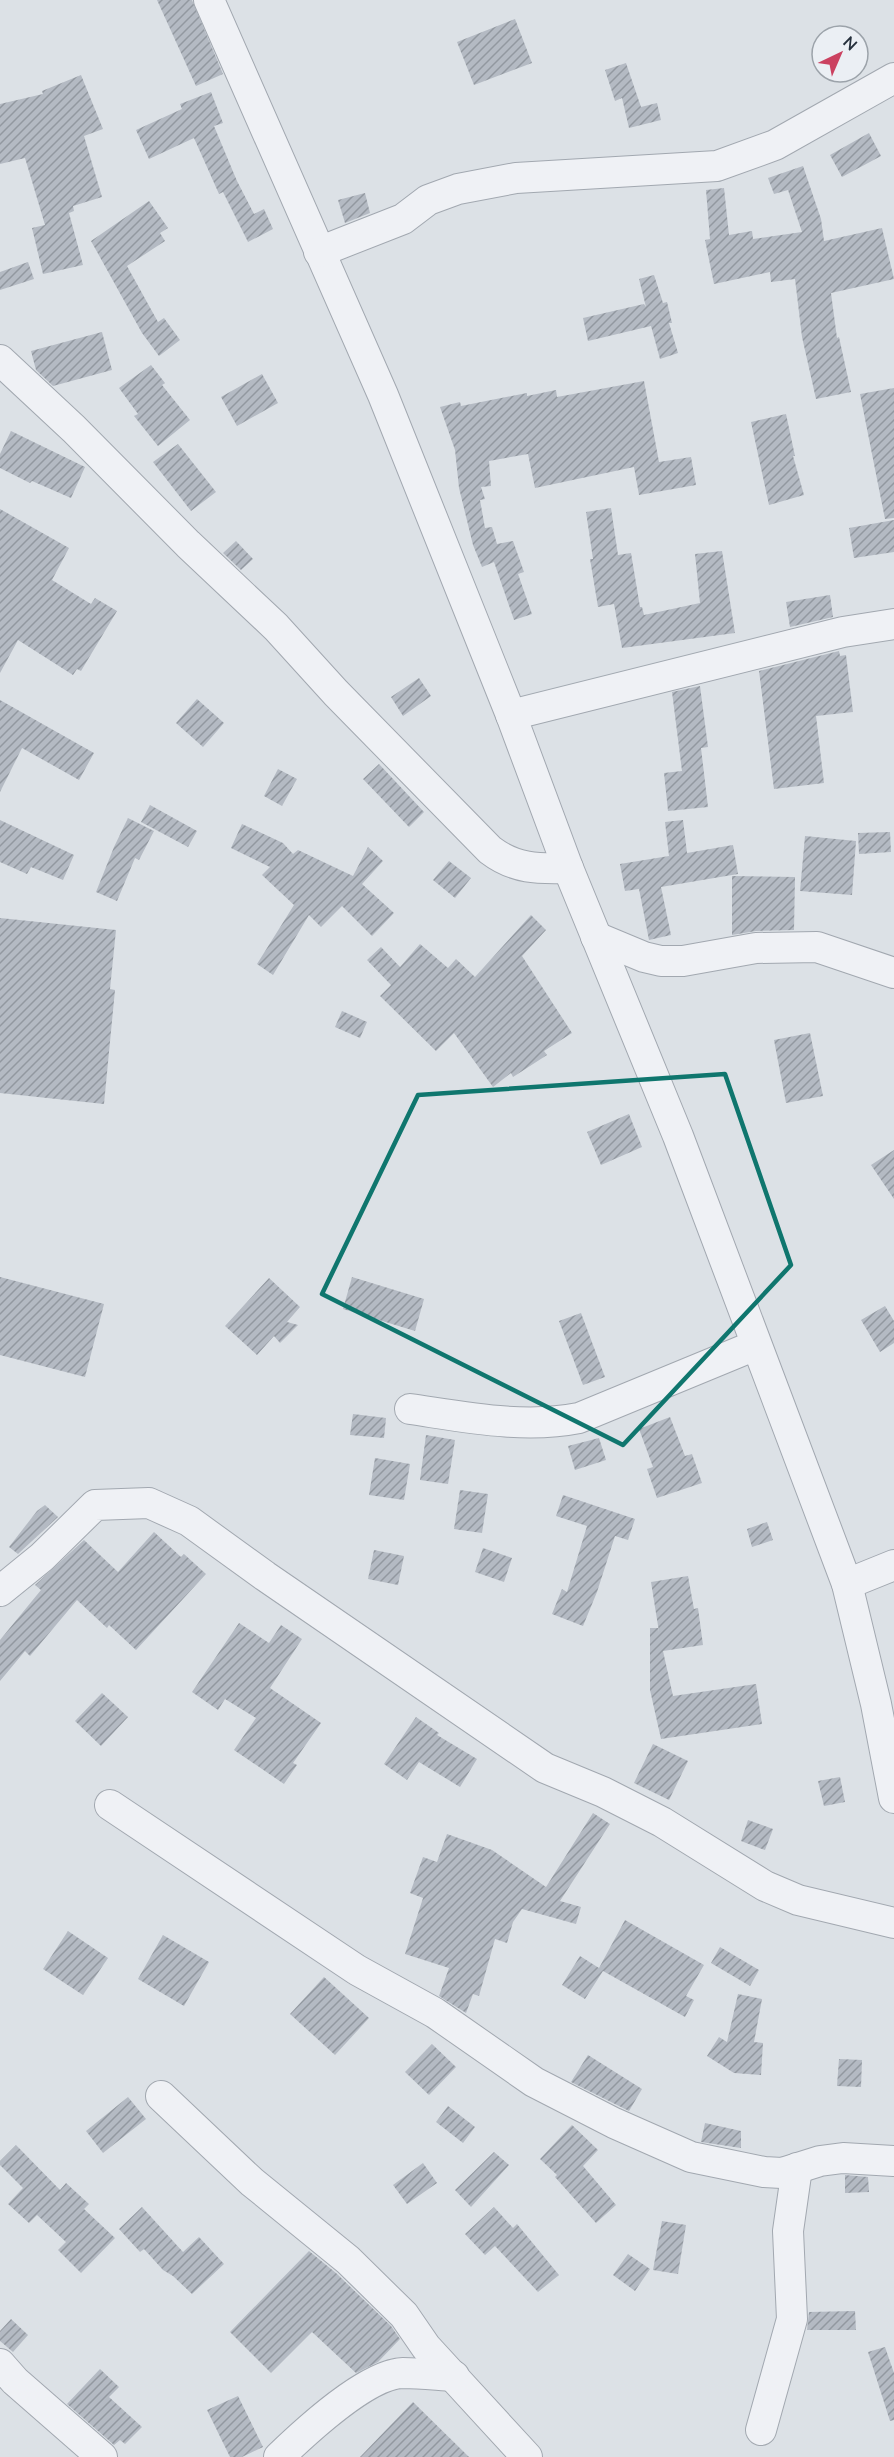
<svg xmlns="http://www.w3.org/2000/svg" width="894" height="2457" font-family="'Nunito Sans',sans-serif">
<style>
.building{fill:url(#building-hatch)}
.lines{fill:none;stroke-linecap:round;stroke-linejoin:round}
.minor-casing{stroke:#a2a8b0;stroke-width:32}
.minor{stroke:#eff1f5;stroke-width:30}
.marked{fill:none;stroke:#0f766e;stroke-width:4.5;stroke-linejoin:round}
</style>
<defs>
<pattern id="building-hatch" width="6" height="6" patternUnits="userSpaceOnUse" patternTransform="scale(1.5)"><rect width="6" height="6" fill="#b4bac3"/><path d="M-1 1l2-2M0 6l6-6M5 7l2-2" fill="none" stroke="#9298a0"/></pattern>
</defs>
<rect width="100%" height="100%" fill="#dce1e6"/>
<!-- building -->
<g class="building">
<polygon points="157,0 192,0 223,74 196,86"/>
<polygon points="515,19 532,63 474,85 457,42"/>
<polygon points="626,63 641,107 657,103 661,120 629,128 622,98 615,101 605,70"/>
<polygon points="81,75 103,129 84,136 102,197 73,206 74,211 69,213 83,265 43,274 32,228 45,225 25,158 0,164 0,104 43,94 42,91"/>
<polygon points="211,92 223,123 214,126 237,181 254,214 264,209 273,229 248,242 223,192 219,194 194,138 149,159 136,130 182,109 180,104"/>
<polygon points="869,133 881,156 842,177 830,155"/>
<polygon points="803,166 821,219 824,241 882,228 894,279 831,293 837,338 839,337 851,392 816,399 802,337 795,279 771,282 770,272 714,284 705,240 710,239 706,190 724,188 729,235 752,231 753,239 802,232 788,190 774,194 768,178"/>
<polygon points="365,193 370,213 345,223 338,200"/>
<polygon points="149,201 168,228 160,233 165,241 127,266 158,322 164,318 180,340 159,356 142,333 91,241"/>
<polygon points="28,262 34,279 0,290 0,272"/>
<polygon points="654,275 663,303 667,302 672,323 669,323 678,353 660,359 651,326 588,341 583,318 644,304 646,307 639,279"/>
<polygon points="102,332 112,370 53,386 36,370 31,351"/>
<polygon points="151,365 165,383 162,385 190,420 158,446 134,416 138,414 119,388"/>
<polygon points="262,374 278,403 237,426 221,397"/>
<polygon points="644,381 659,462 691,457 696,485 639,495 634,467 535,488 528,454 489,461 491,486 481,487 485,499 480,500 485,528 492,527 497,544 513,541 524,572 518,574 532,614 514,620 494,562 482,567 473,545 459,488 455,450 440,407 460,402 461,406 527,393 527,396 556,390 557,397"/>
<polygon points="894,388 894,518 885,519 860,394"/>
<polygon points="786,414 795,456 793,456 804,495 769,505 751,422"/>
<polygon points="11,431 85,467 71,498 32,481 30,483 0,468 0,454"/>
<polygon points="178,444 216,492 191,511 153,462"/>
<polygon points="611,508 618,555 631,553 640,607 642,607 644,615 700,603 695,554 722,551 735,633 622,648 614,604 598,607 590,559 593,559 586,512"/>
<polygon points="0,509 69,548 52,580 91,604 95,598 117,611 81,671 77,669 73,675 18,640 0,673"/>
<polygon points="894,520 894,552 854,558 849,528"/>
<polygon points="236,541 253,559 241,570 223,553"/>
<polygon points="830,595 833,617 790,627 786,602"/>
<polygon points="839,651 840,656 846,655 853,712 816,716 824,783 774,789 759,671"/>
<polygon points="419,678 431,696 403,716 391,697"/>
<polygon points="700,686 708,747 701,748 708,807 668,811 664,773 682,771 672,692"/>
<polygon points="197,699 224,723 203,747 176,723"/>
<polygon points="0,700 94,753 79,780 22,748 0,792"/>
<polygon points="379,764 424,812 409,827 363,779"/>
<polygon points="278,769 297,779 282,806 264,796"/>
<polygon points="150,805 197,831 188,847 141,822"/>
<polygon points="128,818 154,831 139,860 135,858 117,901 96,892 114,847"/>
<polygon points="0,820 74,855 63,880 31,867 27,874 0,862"/>
<polygon points="683,820 687,853 733,845 738,874 661,887 671,935 649,940 639,889 625,891 620,864 669,856 665,822"/>
<polygon points="242,824 283,843 293,854 298,850 353,876 368,847 383,861 362,884 394,913 372,936 342,906 321,927 309,915 273,975 257,964 294,905 262,875 270,867 231,848"/>
<polygon points="890,832 891,852 859,854 858,833"/>
<polygon points="805,836 856,841 852,895 800,891"/>
<polygon points="449,861 471,878 455,898 433,880"/>
<polygon points="732,876 795,877 794,930 756,931 732,935"/>
<polygon points="531,915 546,930 522,956 572,1033 544,1051 547,1055 513,1077 511,1073 493,1087 454,1033 436,1051 380,996 391,985 367,960 381,947 400,967 420,944 448,968 456,959 475,977"/>
<polygon points="0,918 116,930 110,989 115,990 104,1104 0,1093"/>
<polygon points="342,1011 367,1022 360,1038 335,1027"/>
<polygon points="810,1033 823,1096 786,1103 774,1040"/>
<polygon points="629,1114 642,1147 601,1165 587,1132"/>
<polygon points="894,1150 894,1199 871,1165"/>
<polygon points="0,1277 104,1304 85,1377 0,1355"/>
<polygon points="352,1277 424,1299 415,1331 343,1309"/>
<polygon points="269,1278 300,1307 287,1322 298,1325 280,1343 274,1336 257,1355 225,1326"/>
<polygon points="885,1306 894,1321 894,1343 880,1352 861,1320"/>
<polygon points="581,1313 605,1377 583,1385 559,1321"/>
<polygon points="353,1414 386,1418 384,1438 350,1435"/>
<polygon points="670,1417 685,1456 692,1454 702,1483 657,1498 647,1469 653,1467 639,1429"/>
<polygon points="426,1435 455,1440 448,1484 420,1480"/>
<polygon points="599,1438 606,1460 575,1470 568,1446"/>
<polygon points="375,1458 410,1464 404,1500 369,1495"/>
<polygon points="460,1490 488,1494 482,1533 454,1529"/>
<polygon points="563,1495 635,1519 628,1540 615,1536 597,1592 583,1626 552,1614 562,1589 567,1592 587,1526 556,1516"/>
<polygon points="45,1505 58,1517 18,1554 9,1547 37,1511"/>
<polygon points="767,1522 773,1540 752,1547 747,1529"/>
<polygon points="154,1532 181,1557 184,1554 206,1574 136,1650 109,1625 107,1628 77,1600 30,1656 25,1651 0,1681 0,1640 41,1590 35,1585 84,1540 118,1572"/>
<polygon points="483,1548 512,1558 504,1582 475,1572"/>
<polygon points="374,1550 404,1556 398,1585 368,1579"/>
<polygon points="688,1576 694,1609 698,1608 703,1645 663,1651 673,1696 756,1684 762,1724 661,1739 650,1690 650,1628 658,1628 659,1632 651,1582"/>
<polygon points="239,1623 269,1643 281,1625 302,1639 270,1688 321,1723 293,1763 297,1765 284,1784 234,1750 256,1718 225,1699 218,1710 192,1692"/>
<polygon points="102,1693 128,1717 101,1746 75,1721"/>
<polygon points="416,1717 439,1733 437,1735 477,1759 460,1787 419,1762 407,1780 384,1764"/>
<polygon points="653,1744 688,1761 669,1800 634,1783"/>
<polygon points="840,1777 845,1802 824,1806 818,1781"/>
<polygon points="593,1813 610,1824 560,1901 581,1907 576,1924 522,1909 513,1922 507,1943 495,1939 479,1996 473,1994 466,2013 439,1996 449,1968 405,1954 423,1898 410,1893 423,1857 437,1862 447,1834 492,1850 546,1887"/>
<polygon points="748,1820 773,1829 765,1850 741,1841"/>
<polygon points="625,1920 704,1965 686,1996 694,2000 685,2017 603,1971 585,1999 562,1985 580,1956 599,1968"/>
<polygon points="68,1931 108,1958 83,1995 43,1969"/>
<polygon points="163,1935 209,1962 184,2006 138,1979"/>
<polygon points="720,1947 759,1970 750,1986 711,1963"/>
<polygon points="324,1977 369,2018 335,2055 290,2014"/>
<polygon points="738,1994 762,1999 754,2042 763,2043 761,2075 734,2073 707,2056 719,2037 727,2042"/>
<polygon points="432,2044 456,2067 429,2095 405,2072"/>
<polygon points="588,2055 642,2089 629,2111 571,2082"/>
<polygon points="839,2059 862,2060 861,2087 837,2086"/>
<polygon points="128,2097 146,2119 103,2153 86,2131"/>
<polygon points="448,2106 475,2127 463,2143 436,2122"/>
<polygon points="705,2123 741,2131 741,2148 701,2142"/>
<polygon points="572,2125 598,2150 583,2166 616,2205 596,2223 555,2177 557,2175 540,2159"/>
<polygon points="16,2145 60,2190 66,2183 89,2204 84,2209 115,2238 81,2273 58,2250 66,2242 37,2215 29,2223 8,2204 23,2188 0,2165 0,2161"/>
<polygon points="494,2152 509,2165 471,2207 455,2190"/>
<polygon points="423,2163 437,2183 407,2204 393,2185"/>
<polygon points="845,2175 868,2177 869,2192 845,2193"/>
<polygon points="142,2207 183,2252 199,2237 224,2264 192,2294 173,2276 163,2270 144,2249 140,2252 119,2229"/>
<polygon points="494,2207 513,2228 517,2224 559,2275 538,2292 495,2246 485,2255 465,2234"/>
<polygon points="662,2221 686,2225 678,2274 653,2270"/>
<polygon points="309,2251 336,2273 391,2326 400,2339 378,2362 356,2373 312,2332 271,2373 230,2332"/>
<polygon points="628,2254 650,2269 635,2291 613,2275"/>
<polygon points="855,2311 856,2330 807,2330 809,2312"/>
<polygon points="11,2319 28,2335 13,2352 0,2341 0,2331"/>
<polygon points="885,2347 894,2373 894,2420 890,2421 868,2352"/>
<polygon points="100,2369 119,2387 109,2397 142,2427 125,2444 120,2440 114,2445 67,2404"/>
<polygon points="238,2396 263,2447 242,2457 230,2457 207,2410"/>
<polygon points="413,2402 469,2457 360,2457"/>
</g>
<g class="lines">
<!-- minor casing -->
<g class="minor-casing">
<g id="minor">
<polyline points="209,0 383,395 511,715 568,868 678,1136 847,1584 876,1704 894,1798"/>
<polyline points="319,252 403,219 428,200 458,189 516,178 717,166 775,145 894,78"/>
<path d="M0,360L74,429L188,544L276,627L336,693L490,850C515,869 538,869 568,868"/>
<polyline points="511,715 843,632 894,624"/>
<polyline points="596,937 644,957 661,961 683,961 756,948 817,947 894,973"/>
<path d="M410,1409C465,1417 524,1429 579,1418L756,1345"/>
<polyline points="847,1584 894,1565"/>
<polyline points="0,1591 42,1557 95,1505 149,1503 189,1521 265,1576 545,1768 603,1792 662,1822 765,1886 798,1900 894,1923"/>
<polyline points="110,1805 357,1970 435,2013 534,2082 614,2123 691,2157 764,2172 782,2173 820,2161 843,2158 894,2161"/>
<polyline points="161,2096 252,2182 348,2260 404,2315 426,2347 527,2457"/>
<polyline points="0,2364 15,2381 102,2457"/>
<polyline points="761,2430 792,2319 788,2231 797,2168"/>
<path d="M279,2457C305,2432 367,2374 403,2373C420,2373 437,2375 454,2376"/>
</g>
</g>
<!-- minor -->
<use href="#minor" class="minor"/>
</g>
<!-- marked area -->
<path class="marked" d="M725,1074L791,1265L623,1445L322,1294L418,1095Z"/>
<!-- north arrow -->
<g transform="translate(840 54) rotate(44)"><circle r="28" fill="#ebeff4" stroke="#9ca3aa" stroke-width="1.5"/>
<path d="M0-4.5L10 22L0 15L-10 22Z" fill="#cb4160"/>
<text y="-9" font-size="16" font-weight="bold" text-anchor="middle" fill="#26303c">N</text>
</g>
</svg>
